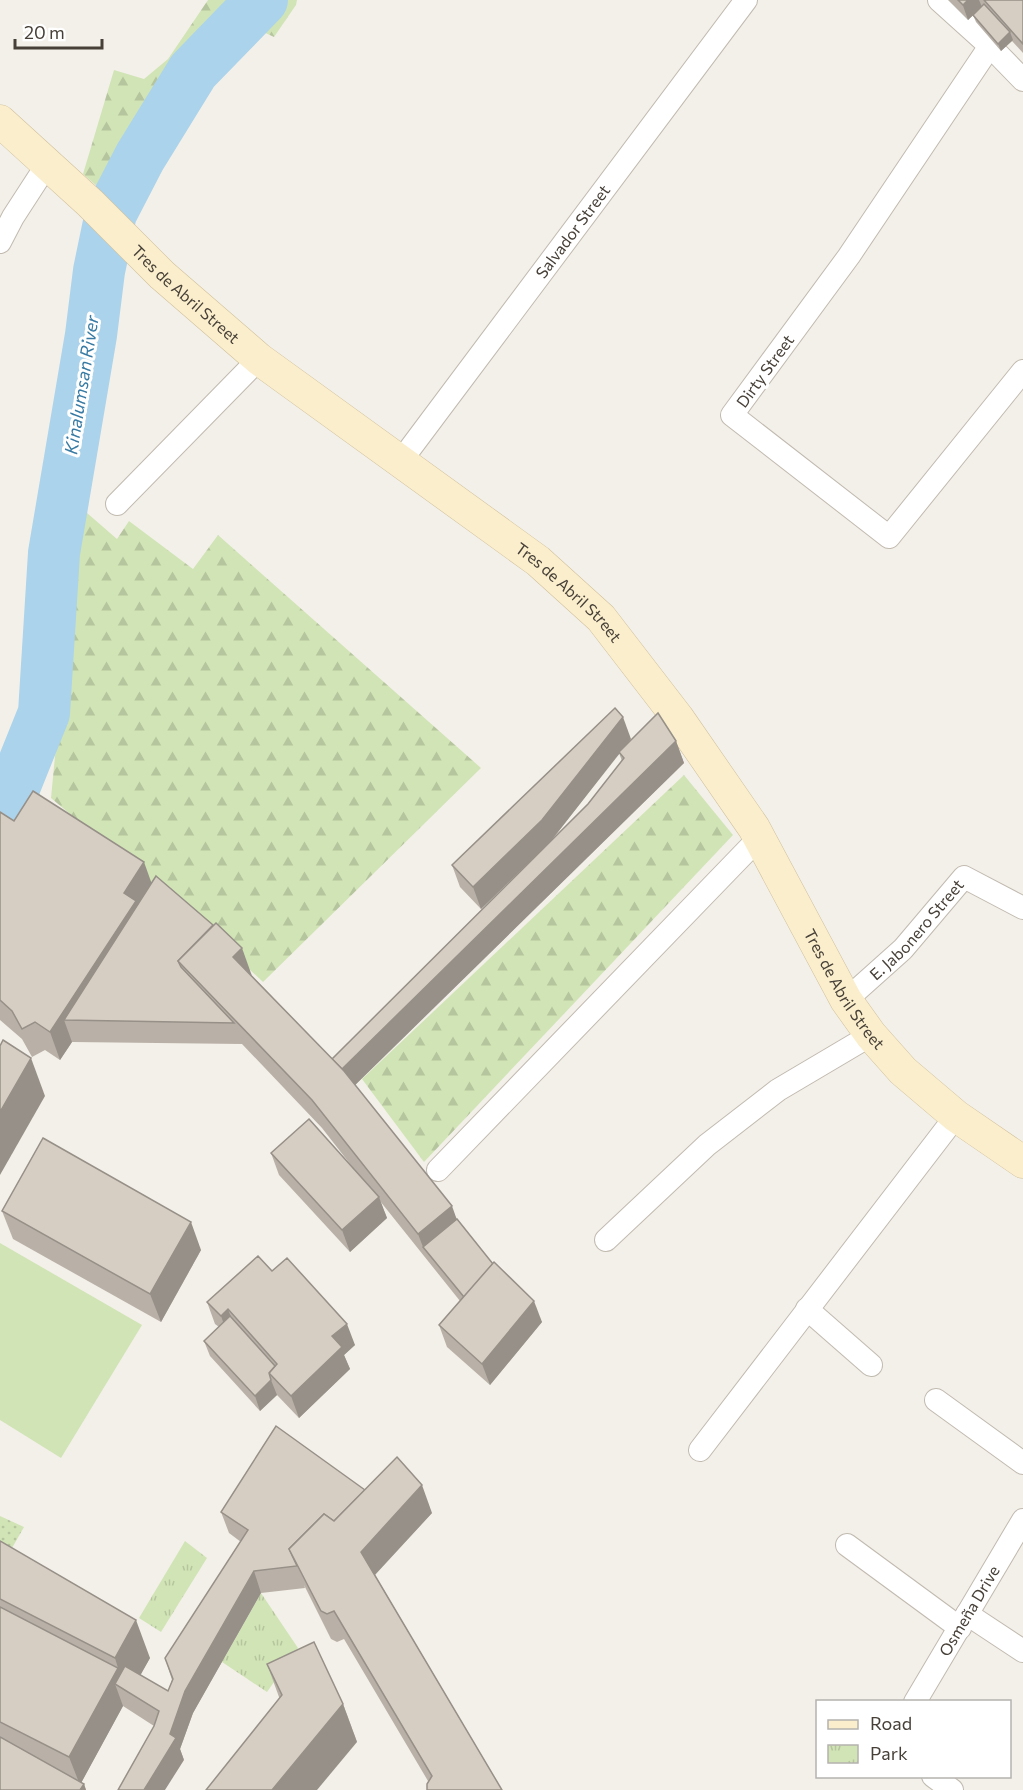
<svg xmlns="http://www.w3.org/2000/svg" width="1023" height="1790" font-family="Commissioner,sans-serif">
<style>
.grass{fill:url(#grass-dots)}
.forest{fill:url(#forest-firs)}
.park{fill:url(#park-tufts)}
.garden{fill:#d1e4b6}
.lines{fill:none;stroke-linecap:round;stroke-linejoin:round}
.river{stroke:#abd3eb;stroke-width:52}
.street-casing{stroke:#c1bab0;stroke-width:24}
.secondary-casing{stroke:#d0c09c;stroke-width:33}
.street{stroke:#fff;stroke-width:22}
.secondary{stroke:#fbeecc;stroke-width:32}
.wall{fill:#b9b1a8;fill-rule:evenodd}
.shaded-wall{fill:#969088}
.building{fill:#d7cec3;stroke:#969088;stroke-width:1.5}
.labels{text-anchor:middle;stroke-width:6;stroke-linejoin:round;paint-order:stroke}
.street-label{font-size:16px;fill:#474038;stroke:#fff}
.water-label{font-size:18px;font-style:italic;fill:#377aa3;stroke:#fff}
</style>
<defs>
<pattern id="grass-dots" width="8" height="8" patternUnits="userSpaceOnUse" patternTransform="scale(1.5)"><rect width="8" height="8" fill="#d1e4b6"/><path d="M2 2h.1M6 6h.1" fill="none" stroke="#b5c59d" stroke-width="1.8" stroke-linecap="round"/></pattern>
<pattern id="forest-firs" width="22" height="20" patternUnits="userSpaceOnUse" patternTransform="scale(1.5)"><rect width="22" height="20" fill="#d1e4b6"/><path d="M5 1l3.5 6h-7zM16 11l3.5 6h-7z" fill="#b5c59d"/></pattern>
<pattern id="park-tufts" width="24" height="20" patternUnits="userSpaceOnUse" patternTransform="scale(1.5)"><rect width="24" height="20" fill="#d1e4b6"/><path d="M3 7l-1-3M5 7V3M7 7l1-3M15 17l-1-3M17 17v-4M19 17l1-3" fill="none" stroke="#b5c59d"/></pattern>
</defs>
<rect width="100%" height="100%" fill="#f3f0e9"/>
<!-- grass -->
<polygon class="grass" points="0,1516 24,1527 0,1569"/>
<!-- forest -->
<g class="forest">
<polygon points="208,0 297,0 296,5 274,37 255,28 191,87 121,207 83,174 114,70 144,79 168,59"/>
<polygon points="79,506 117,539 129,521 193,569 218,535 481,768 263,982 204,927 51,798"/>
<polygon points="684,775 733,835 424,1162 362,1079"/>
</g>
<!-- park -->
<g class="park">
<polygon points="185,1541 207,1558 161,1632 139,1618"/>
<polygon points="261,1593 298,1648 267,1692 222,1662"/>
</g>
<!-- garden -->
<polygon class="garden" points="0,1243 142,1325 61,1458 0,1420"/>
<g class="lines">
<!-- river -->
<polyline class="river" points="0,809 11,795 44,713 54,553 91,335 99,271 111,213 140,157 193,71 262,0"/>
<!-- street casing -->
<g class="street-casing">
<g id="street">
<polyline points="939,0 990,46 1023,80"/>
<polyline points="990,46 849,256 732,415 889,537 1023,371"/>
<polyline points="0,242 13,217 48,163"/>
<path id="s1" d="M400,462L746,0"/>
<polyline points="117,504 259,359"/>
<path id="s2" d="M846,1000L903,949L964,877L1023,908"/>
<polyline points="438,1170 759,838"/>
<polyline points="606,1240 707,1145 778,1090 871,1035"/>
<polyline points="807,1309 871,1365"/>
<polyline points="936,1400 1023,1463"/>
<polyline points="700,1450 956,1116"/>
<polyline points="847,1545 960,1628"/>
<polyline points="967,1614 1023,1651"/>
<path id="s3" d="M915,1702L1023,1520"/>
<polyline points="933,1776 952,1790"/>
</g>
</g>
<!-- secondary casing -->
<g class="secondary-casing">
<g id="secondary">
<path id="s4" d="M0,121L90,203L162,275L259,359L538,561L601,618L678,718L754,828L846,1000L871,1035L903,1071L956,1116L1023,1162"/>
</g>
</g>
<!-- street -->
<use href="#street" class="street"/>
<!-- secondary -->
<use href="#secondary" class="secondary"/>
</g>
<!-- wall -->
<g class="wall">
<polygon points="948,0 1023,0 1023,53 1012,41 1001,51 976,22 973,15 968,20"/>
<path d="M631,739L625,746L676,741L684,763L355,1085L457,1219L493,1264L542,1322L490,1385L447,1347L439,1325L460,1301L380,1201L387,1218L350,1252L279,1175L271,1153L361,1178L322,1128L242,1044L72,1042L60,1060L45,1050L32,1057L22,1039L0,1020V812L14,821L152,883L252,976L332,1059L535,857L481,909L460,887L452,865ZM619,753L622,761L588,804L552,840Z"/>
<polygon points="2,1211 201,1250 161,1322 13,1239"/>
<polygon points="272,1271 355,1345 344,1355 350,1369 299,1418 277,1395 260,1411 210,1356 204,1341 219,1327 215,1324 207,1302"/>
<polygon points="365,1490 432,1513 375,1575 502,1790 428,1781 344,1639 337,1642 331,1639 304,1585 305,1588 261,1593 193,1713 180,1749 184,1760 154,1726 123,1706 81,1783 84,1784 86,1790 0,1790 0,1541 150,1658 140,1675 168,1691 172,1680 165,1658 241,1542 229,1533 221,1512"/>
<polygon points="267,1664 343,1704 357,1742 279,1697"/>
</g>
<!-- shaded-wall -->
<g class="shaded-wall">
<polygon points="961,0 979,0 982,7 968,20"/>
<polygon points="1010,32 1013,40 1001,51 998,44"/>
<polygon points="623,717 631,739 550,842 481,909 473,887"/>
<polygon points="676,741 684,763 348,1092 340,1071"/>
<polygon points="144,862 154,890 64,1020 72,1042 60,1060 50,1032 124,893"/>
<polygon points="242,948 252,976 233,957"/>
<polygon points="31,1058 45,1096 0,1175 0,1112"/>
<polygon points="379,1197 387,1218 350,1252 342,1230"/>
<polygon points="452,1206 462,1234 423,1247 418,1234"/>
<polygon points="191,1222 201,1250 161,1322 150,1294"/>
<polygon points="534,1301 542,1322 490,1385 482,1364"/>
<polygon points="228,1309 236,1331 229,1338 221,1316"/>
<polygon points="347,1324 355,1345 344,1355 350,1369 299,1418 291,1396 332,1336"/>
<polygon points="271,1380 277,1395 260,1411 255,1396"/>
<polygon points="422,1485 432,1513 371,1579 361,1552"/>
<polygon points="254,1571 261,1593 193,1713 180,1749 184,1760 165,1790 144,1790 170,1734 185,1691"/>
<polygon points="136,1620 150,1658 130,1694 115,1684 123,1706 80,1785 69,1757 118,1668 115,1658"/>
<polygon points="343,1704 357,1742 317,1790 272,1790"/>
<polygon points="84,1784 86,1790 80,1790"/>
</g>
<!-- building -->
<g class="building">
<polygon points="958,0 968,0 963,5"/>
<polygon points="984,0 1023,0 1023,44"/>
<polygon points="984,4 1010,32 998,44 973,15"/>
<polygon points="615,708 623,717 542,820 473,887 452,865"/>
<polygon points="658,713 676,741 342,1069 332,1059 588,804 624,758 619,752"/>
<polygon points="33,791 144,862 124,893 136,901 50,1032 35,1022 22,1029 12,1011 0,1000 0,812 14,821"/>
<polygon points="156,876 213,925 178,961 181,967 234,1023 64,1020"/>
<polygon points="216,923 242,948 233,957 344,1071 452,1206 418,1234 312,1100 178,961"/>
<polygon points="3,1040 31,1058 0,1112 0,1046"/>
<polygon points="309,1119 379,1197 342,1230 271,1153"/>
<polygon points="43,1138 191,1222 150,1294 2,1211"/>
<polygon points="457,1219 493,1264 464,1297 423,1247"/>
<polygon points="258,1256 272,1271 287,1258 347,1324 332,1336 342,1347 291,1396 269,1373 277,1364 228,1309 221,1316 207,1302"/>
<polygon points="494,1262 534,1301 482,1364 439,1325"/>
<polygon points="230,1316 275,1366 269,1373 271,1380 255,1396 204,1341"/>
<polygon points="276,1426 365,1490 334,1521 324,1514 289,1549 297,1566 254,1571 185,1691 170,1734 176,1738 144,1790 118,1790 154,1726 159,1711 115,1684 125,1666 168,1691 173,1679 165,1658 248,1530 221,1512"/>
<polygon points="397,1457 422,1485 361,1552 502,1790 427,1790 427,1784 432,1776 334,1611 327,1614 321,1611 289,1549 324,1514 334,1521"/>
<polygon points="0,1541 136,1620 115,1658 0,1599"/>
<polygon points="0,1607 118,1668 69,1757 0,1722"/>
<polygon points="314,1642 343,1704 272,1790 206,1790 282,1695 267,1664"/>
<polygon points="0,1737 84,1784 80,1790 0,1790"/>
</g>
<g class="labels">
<!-- street labels -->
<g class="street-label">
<text dy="6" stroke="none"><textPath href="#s1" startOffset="288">Salvador Street</textPath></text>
<text dy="6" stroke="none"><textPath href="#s4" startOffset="254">Tres de Abril Street</textPath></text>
<text transform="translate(765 371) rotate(-54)" y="6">Dirty Street</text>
<text dy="6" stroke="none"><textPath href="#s4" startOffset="740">Tres de Abril Street</textPath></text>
<text dy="6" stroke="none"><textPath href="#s2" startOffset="100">E. Jabonero Street</textPath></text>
<text dy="6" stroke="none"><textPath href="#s4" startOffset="1226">Tres de Abril Street</textPath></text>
<text dy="6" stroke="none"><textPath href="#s3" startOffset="106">Osmeña Drive</textPath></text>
</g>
<!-- water labels -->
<g class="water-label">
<text transform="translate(82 385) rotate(-81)" y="6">Kinalumsan River</text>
</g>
</g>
<!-- legend -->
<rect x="816" y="1700" width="195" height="78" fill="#ffffff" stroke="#b5b3af" stroke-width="1.5"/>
<rect x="828" y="1720" width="30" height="9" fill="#fbeecc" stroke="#b5b3af" stroke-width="1.5"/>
<text x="870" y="1730" font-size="18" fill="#474038">Road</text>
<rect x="828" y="1745" width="30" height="18" fill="url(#park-tufts)" stroke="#b5b3af" stroke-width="1.5"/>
<text x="870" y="1760" font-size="18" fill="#474038">Park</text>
<!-- scale -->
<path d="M15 39v9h87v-9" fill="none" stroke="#474038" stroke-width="3"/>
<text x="24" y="39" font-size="18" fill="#474038" stroke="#ffffff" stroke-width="4.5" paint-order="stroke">20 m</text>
</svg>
